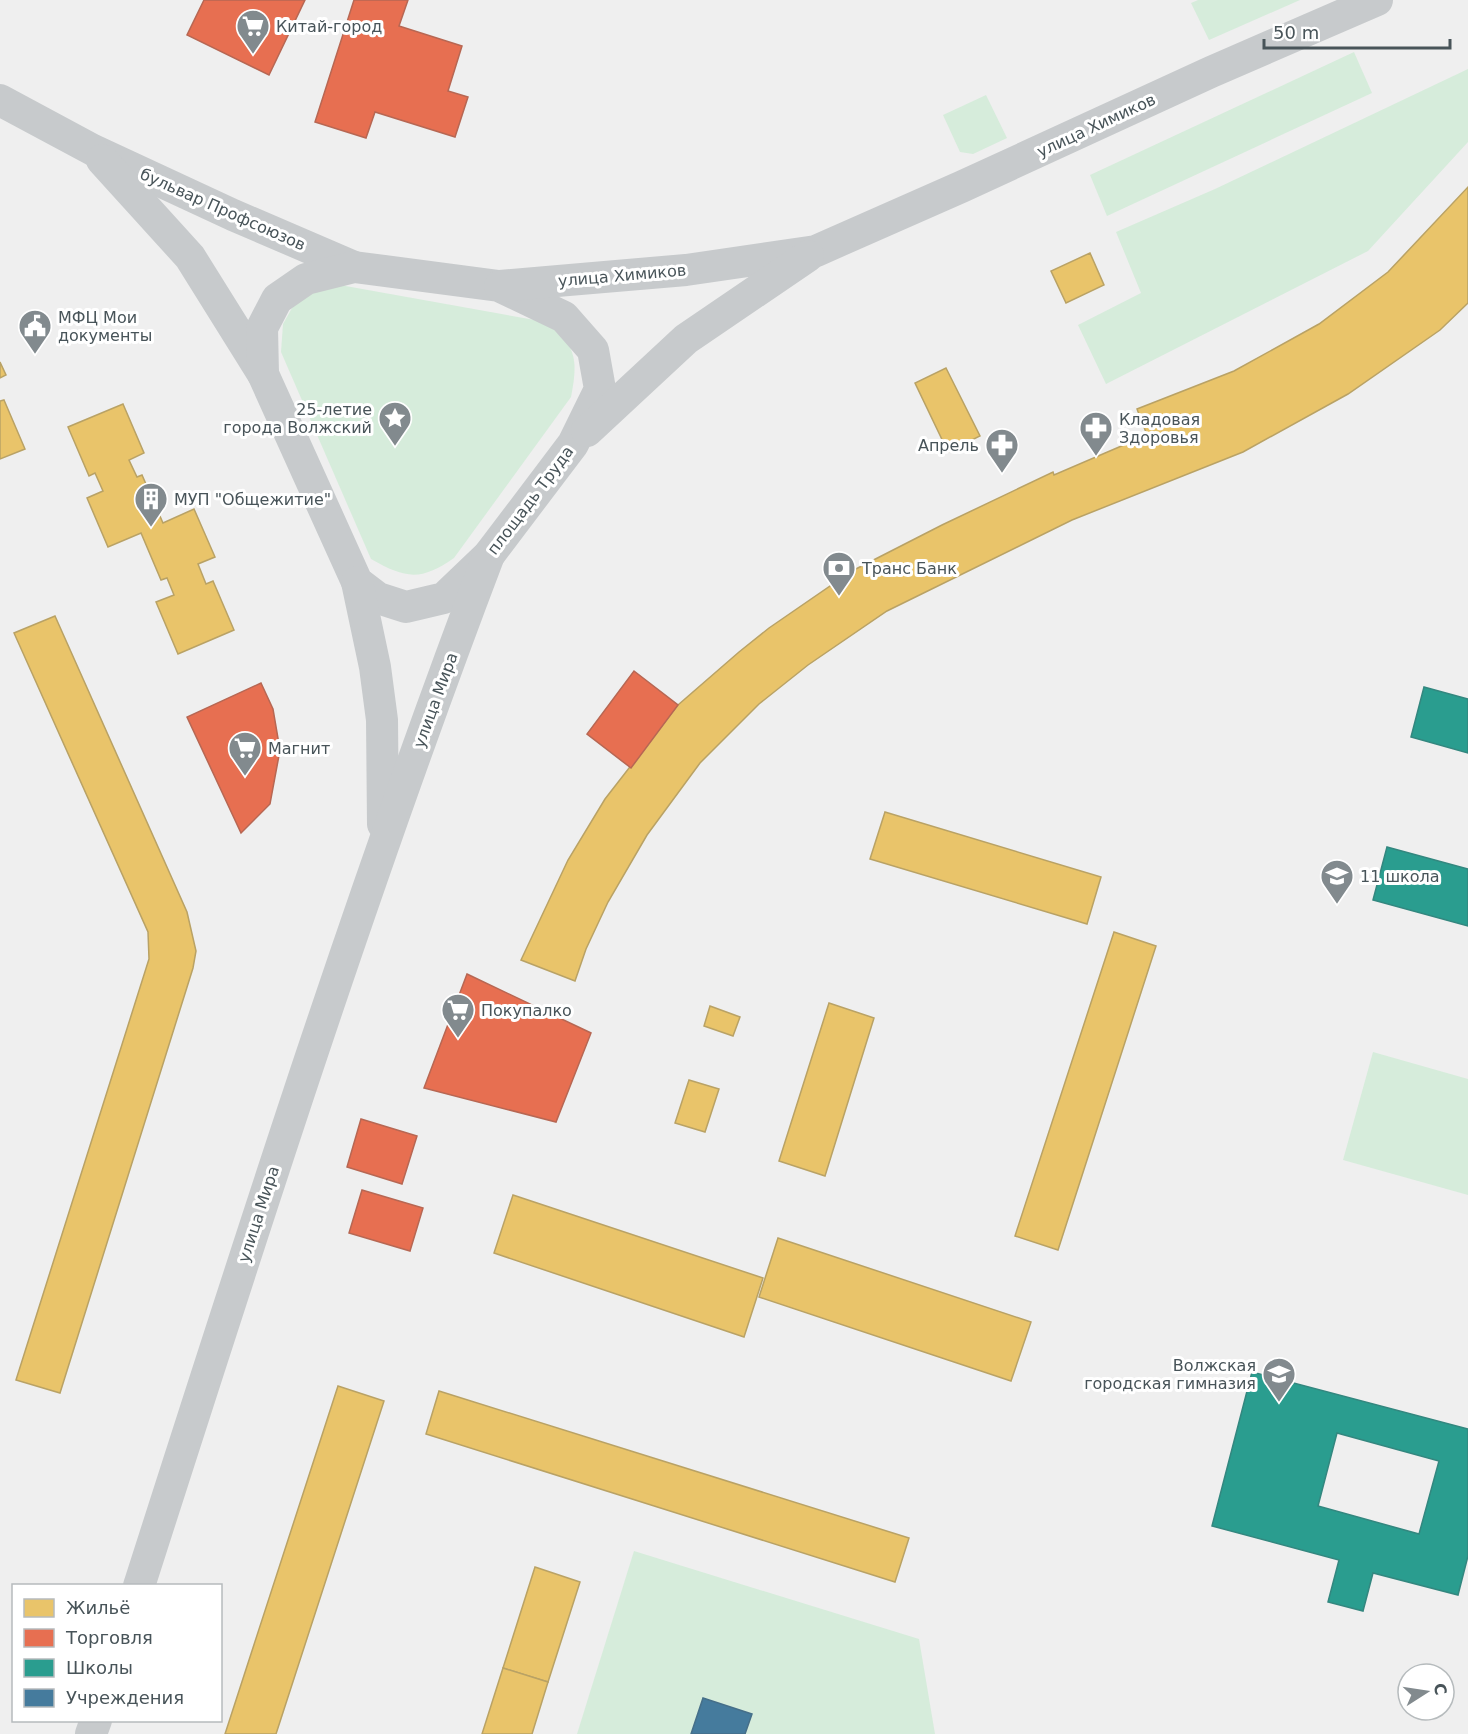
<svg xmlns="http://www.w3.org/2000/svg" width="1468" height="1734" font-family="'DejaVu Sans',sans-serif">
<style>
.green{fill:#d6ecdb}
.homes{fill:#e9c46a;stroke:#b9a265;stroke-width:1.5}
.shops{fill:#e76f51;stroke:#b76753;stroke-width:1.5}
.schools{fill:#2a9d8f;stroke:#33877f;stroke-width:1.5;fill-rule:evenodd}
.public{fill:#457b9d;stroke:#466f89;stroke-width:1.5}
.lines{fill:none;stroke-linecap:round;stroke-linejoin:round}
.secondary{stroke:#c7cacc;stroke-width:32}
.labels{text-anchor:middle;stroke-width:6;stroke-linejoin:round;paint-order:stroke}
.poi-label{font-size:16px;fill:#485459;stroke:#fff;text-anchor:start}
.street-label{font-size:16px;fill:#485459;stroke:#fff}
</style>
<rect width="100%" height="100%" fill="#efefef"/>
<!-- green -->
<g class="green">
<polygon points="1198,0 1300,0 1209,40 1191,3"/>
<polygon points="1354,52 1372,93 1107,216 1090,175"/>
<polygon points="1468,69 1468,142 1368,251 1106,384 1078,325 1141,293 1116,232 1215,189"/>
<polygon points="986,95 1007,138 973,154 960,152 943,115"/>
<path d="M340,285L546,322C577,345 578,361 571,397L454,558C421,581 406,579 371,559L281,352L283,324L292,308L313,291Z"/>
<polygon points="1373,1052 1468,1079 1468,1195 1343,1160"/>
<polygon points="634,1551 919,1639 935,1734 577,1734"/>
</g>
<!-- homes -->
<g class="homes">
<polygon points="1468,187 1468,303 1440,330 1348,394 1243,452 1072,520 887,611 808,665 759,704 700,763 647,835 608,902 586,949 575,981 521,960 568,860 605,799 678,705 739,652 769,628 852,571 942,525 1053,472 1054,475 1147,435 1137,409 1234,371 1319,324 1388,272"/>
<polygon points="1090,253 1104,285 1066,303 1051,271"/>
<polygon points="0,362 6,375 0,378"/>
<polygon points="946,368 980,436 948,452 915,383"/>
<polygon points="4,400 25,449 0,459 0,401"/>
<polygon points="123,404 144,453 129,460 137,477 142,475 163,523 194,509 215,557 198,564 206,584 213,581 234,630 178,654 156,602 174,595 167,578 161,580 141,533 108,547 87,498 103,491 95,473 89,476 68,427"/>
<polygon points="55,616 187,912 196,951 193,968 60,1393 16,1380 149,959 148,932 14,633"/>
<polygon points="885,812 1101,877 1087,924 870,859"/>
<polygon points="1114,932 1156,946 1058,1250 1015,1236"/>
<polygon points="829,1003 874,1018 825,1176 779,1161"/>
<polygon points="710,1006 740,1017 733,1036 704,1026"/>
<polygon points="689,1080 719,1089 705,1132 675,1123"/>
<polygon points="513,1195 763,1278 744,1337 494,1253"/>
<polygon points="778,1238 1031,1322 1011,1381 759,1297"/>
<polygon points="338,1386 384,1401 276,1734 225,1734"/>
<polygon points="439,1391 909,1538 895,1582 426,1434"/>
<polygon points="535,1567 580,1582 548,1682 503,1668"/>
<polygon points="503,1668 548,1682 532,1734 482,1734"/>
</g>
<!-- shops -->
<g class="shops">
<polygon points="204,0 305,0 269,75 187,35"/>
<polygon points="354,0 408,0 399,26 462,46 448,91 468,97 455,137 375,112 366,138 315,122"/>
<polygon points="634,671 678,705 631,768 587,734"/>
<polygon points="261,683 273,709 280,750 270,804 241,833 187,717"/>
<polygon points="467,974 591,1033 556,1122 424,1088"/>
<polygon points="361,1119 417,1136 402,1184 347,1167"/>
<polygon points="362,1190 423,1208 410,1251 349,1233"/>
</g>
<!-- schools -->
<g class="schools">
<polygon points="1424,687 1468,699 1468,753 1411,737"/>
<polygon points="1387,847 1468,869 1468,926 1373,900"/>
<path d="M1252,1372L1468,1429V1556L1458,1595L1373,1573L1363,1611L1328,1602L1339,1560L1212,1526ZM1337,1433L1439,1461L1419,1534L1318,1506Z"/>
</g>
<!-- public -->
<polygon class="public" points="703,1698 752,1714 745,1734 691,1734"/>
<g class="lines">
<!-- secondary -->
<g class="secondary">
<polyline points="0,100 93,150 233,215 354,267"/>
<polyline points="102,160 190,257 263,374"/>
<polygon points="354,267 499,286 564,317 593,350 600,389 573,444 489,555 444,598 406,607 378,598 357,582 263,374 262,328 277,299 306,279"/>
<polyline points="500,286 686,270 816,251 961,187 1211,72 1377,0"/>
<polyline points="587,431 686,339 808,256"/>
<polyline points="357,582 375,667 382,720 383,824"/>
<path d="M139,1586C250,1240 360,894 489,555"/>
<polyline points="91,1734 96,1720"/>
</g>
</g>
<!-- icons -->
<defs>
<g id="supermarket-pin" transform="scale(1.725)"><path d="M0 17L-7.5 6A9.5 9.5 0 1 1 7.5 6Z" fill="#828a8e" stroke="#fff"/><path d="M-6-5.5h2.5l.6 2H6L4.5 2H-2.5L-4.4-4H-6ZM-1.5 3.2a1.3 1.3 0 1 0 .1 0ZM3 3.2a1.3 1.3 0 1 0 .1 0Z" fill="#fff"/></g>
<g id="civic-pin" transform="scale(1.725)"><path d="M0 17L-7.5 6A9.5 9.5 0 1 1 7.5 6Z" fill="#828a8e" stroke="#fff"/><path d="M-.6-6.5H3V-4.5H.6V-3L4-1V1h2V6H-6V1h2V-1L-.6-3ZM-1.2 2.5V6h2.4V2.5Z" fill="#fff"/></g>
<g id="sight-pin" transform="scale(1.725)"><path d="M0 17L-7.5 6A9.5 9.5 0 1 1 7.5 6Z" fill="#828a8e" stroke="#fff"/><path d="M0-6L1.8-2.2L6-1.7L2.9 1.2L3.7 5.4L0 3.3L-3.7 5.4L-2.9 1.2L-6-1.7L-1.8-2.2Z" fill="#fff"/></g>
<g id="pharmacy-pin" transform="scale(1.725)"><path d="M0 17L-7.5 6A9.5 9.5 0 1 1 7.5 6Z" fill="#828a8e" stroke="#fff"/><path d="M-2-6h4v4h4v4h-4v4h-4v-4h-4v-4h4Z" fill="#fff"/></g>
<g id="building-pin" transform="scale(1.725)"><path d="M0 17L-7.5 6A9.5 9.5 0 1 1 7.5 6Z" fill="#828a8e" stroke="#fff"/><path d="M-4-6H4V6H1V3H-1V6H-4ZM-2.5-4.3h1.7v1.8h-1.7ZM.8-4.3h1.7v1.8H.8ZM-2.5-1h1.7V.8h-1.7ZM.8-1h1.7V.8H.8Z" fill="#fff"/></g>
<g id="bank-pin" transform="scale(1.725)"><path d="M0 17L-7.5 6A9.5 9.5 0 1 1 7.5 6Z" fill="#828a8e" stroke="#fff"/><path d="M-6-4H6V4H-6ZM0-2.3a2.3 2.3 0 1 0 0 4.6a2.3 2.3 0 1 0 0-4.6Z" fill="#fff"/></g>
<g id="school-pin" transform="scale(1.725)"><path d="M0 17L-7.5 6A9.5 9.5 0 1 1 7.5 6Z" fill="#828a8e" stroke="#fff"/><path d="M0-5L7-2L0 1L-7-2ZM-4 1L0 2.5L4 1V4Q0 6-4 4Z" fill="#fff"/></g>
</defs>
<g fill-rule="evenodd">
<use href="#supermarket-pin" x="253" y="26"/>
<use href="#civic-pin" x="35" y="326"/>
<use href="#sight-pin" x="395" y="418"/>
<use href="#pharmacy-pin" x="1096" y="428"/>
<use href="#pharmacy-pin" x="1002" y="445"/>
<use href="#building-pin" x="151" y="499"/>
<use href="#bank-pin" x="839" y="568"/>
<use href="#supermarket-pin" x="245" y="748"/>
<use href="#school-pin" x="1337" y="876"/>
<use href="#supermarket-pin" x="458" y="1010"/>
<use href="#school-pin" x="1279" y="1374"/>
</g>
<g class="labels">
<!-- poi labels -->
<g class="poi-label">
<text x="276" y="32">Китай-город</text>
<text x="58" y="323">МФЦ Мои<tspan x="58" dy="18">документы</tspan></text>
<text x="372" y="415" text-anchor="end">25-летие<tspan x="372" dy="18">города Волжский</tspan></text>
<text x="1119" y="425">Кладовая<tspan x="1119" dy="18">Здоровья</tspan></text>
<text x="979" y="451" text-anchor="end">Апрель</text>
<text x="174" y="505">МУП "Общежитие"</text>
<text x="862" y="574">Транс Банк</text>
<text x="268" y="754">Магнит</text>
<text x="1360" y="882">11 школа</text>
<text x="481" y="1016">Покупалко</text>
<text x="1256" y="1371" text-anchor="end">Волжская<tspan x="1256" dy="18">городская гимназия</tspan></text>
</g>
<!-- street labels -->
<g class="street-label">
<text transform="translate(1096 125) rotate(-25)" y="6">улица Химиков</text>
<text transform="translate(223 209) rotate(24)" y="6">бульвар Профсоюзов</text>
<text transform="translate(622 275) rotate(-5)" y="6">улица Химиков</text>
<text transform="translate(530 500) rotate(-53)" y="6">площадь Труда</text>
<text transform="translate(435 700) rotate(-70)" y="6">улица Мира</text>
<text transform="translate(258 1214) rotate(-72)" y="6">улица Мира</text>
</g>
</g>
<!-- legend -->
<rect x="12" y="1584" width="210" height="138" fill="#ffffff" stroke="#b6bbbd" stroke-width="1.5"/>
<rect x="24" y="1599" width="30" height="18" fill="#e9c46a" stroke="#b6bbbd" stroke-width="1.5"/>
<text x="66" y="1614" font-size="18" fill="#485459">Жильё</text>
<rect x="24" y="1629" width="30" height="18" fill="#e76f51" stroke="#b6bbbd" stroke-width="1.5"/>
<text x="66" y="1644" font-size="18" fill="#485459">Торговля</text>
<rect x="24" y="1659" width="30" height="18" fill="#2a9d8f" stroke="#b6bbbd" stroke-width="1.5"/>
<text x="66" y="1674" font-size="18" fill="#485459">Школы</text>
<rect x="24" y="1689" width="30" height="18" fill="#457b9d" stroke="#b6bbbd" stroke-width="1.5"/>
<text x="66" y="1704" font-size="18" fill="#485459">Учреждения</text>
<!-- north arrow -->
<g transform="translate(1426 1692) rotate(78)"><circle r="28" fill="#ffffff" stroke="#b6bbbd" stroke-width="1.5"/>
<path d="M0-4.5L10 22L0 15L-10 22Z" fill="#828a8e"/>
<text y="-9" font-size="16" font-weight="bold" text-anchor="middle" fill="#485459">С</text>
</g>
<!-- scale -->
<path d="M1264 39v9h186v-9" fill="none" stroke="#485459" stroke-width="3"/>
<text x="1273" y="39" font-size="18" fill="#485459" stroke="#ffffff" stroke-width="4.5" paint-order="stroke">50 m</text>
</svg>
